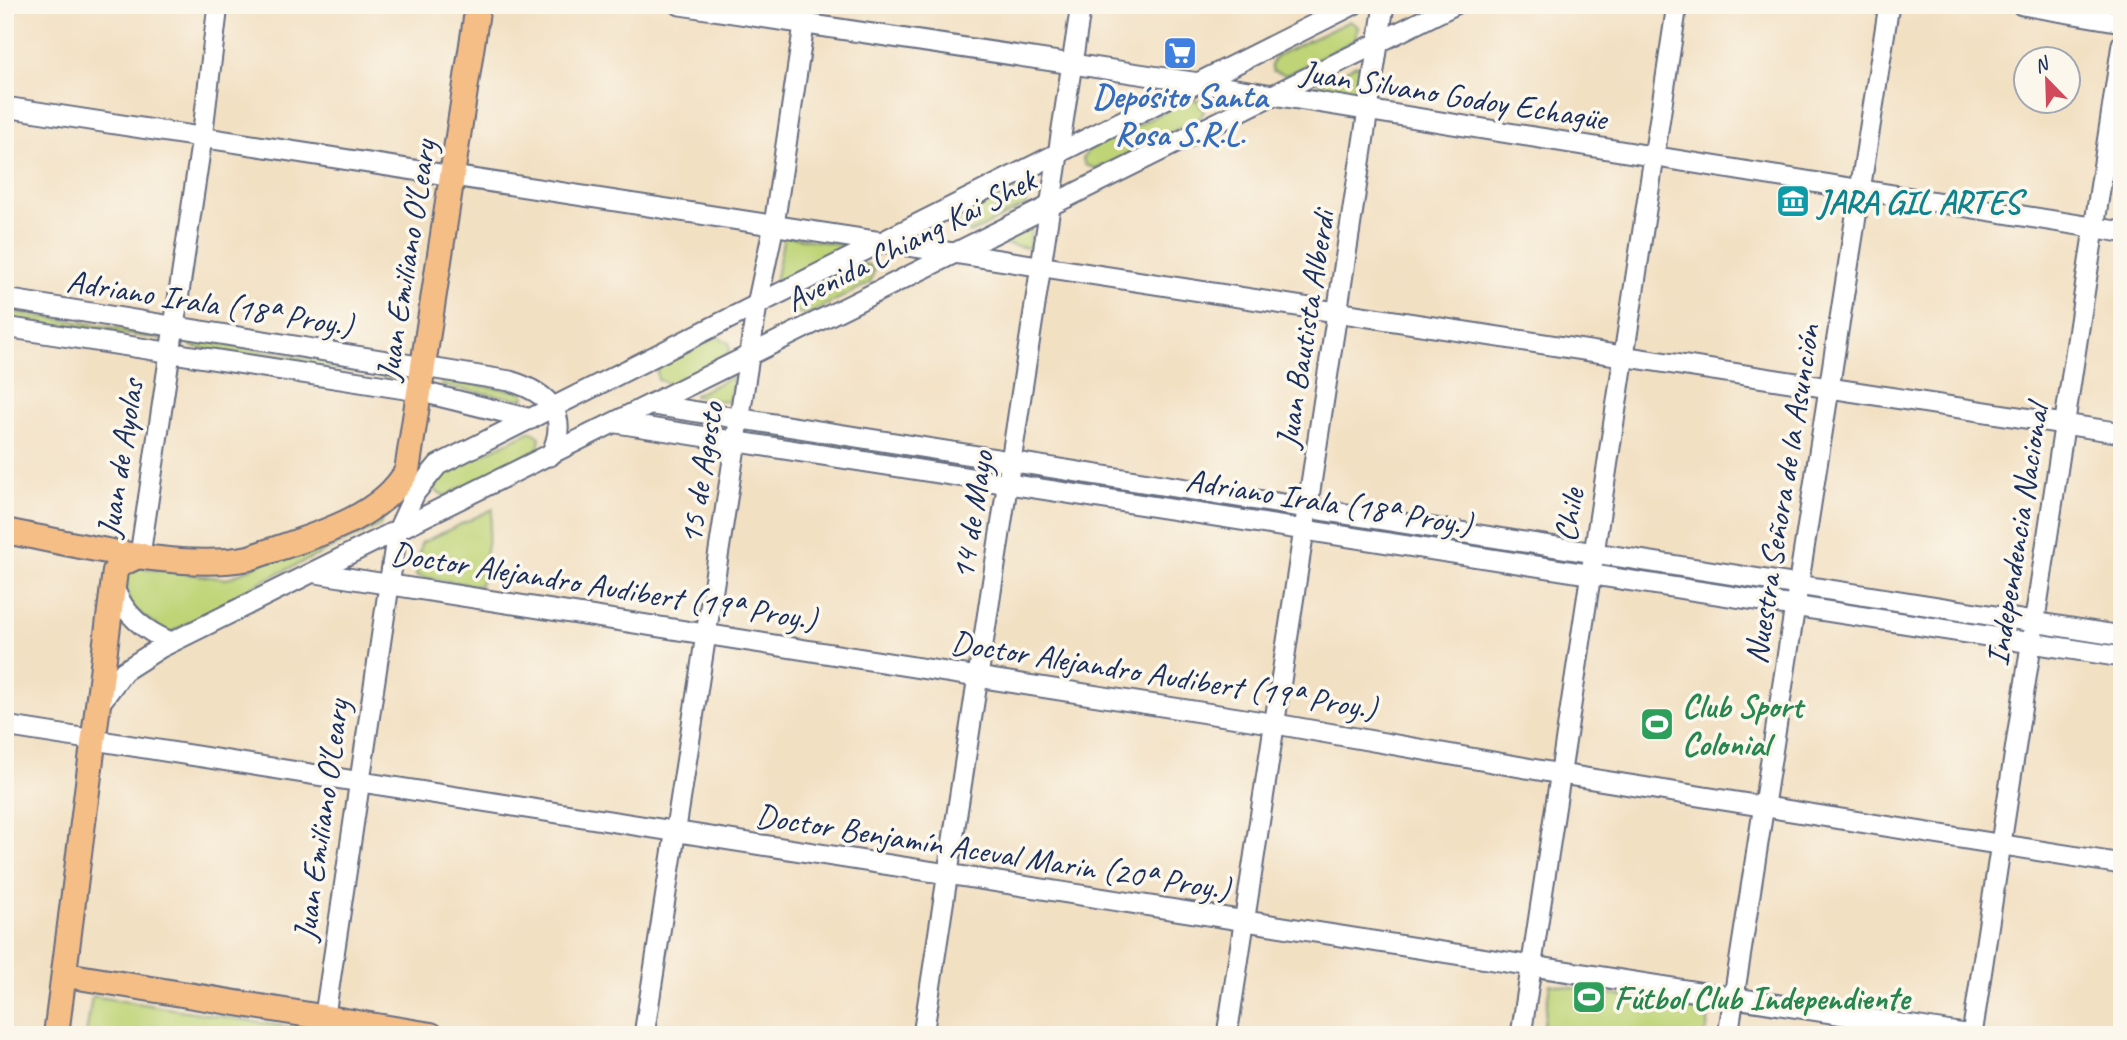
<svg xmlns="http://www.w3.org/2000/svg" width="2127" height="1040" font-family="Caveat,sans-serif">
<style>
.green{fill:#bfd477;stroke:#6d826a;stroke-width:2}
.lines{fill:none;stroke-linecap:round;stroke-linejoin:round}
.minor-casing{stroke:#666d81;stroke-width:23}
.major-casing{stroke:#666d81;stroke-width:28}
.minor{stroke:#fff;stroke-width:19}
.major{stroke:#f6be87;stroke-width:24}
.labels{text-anchor:middle;stroke-width:7;stroke-linejoin:round;paint-order:stroke}
.street-label{font-size:33px;fill:#1b2f5e;stroke:#fbf7ec}
.shop-label{font-size:33px;font-weight:bold;fill:#366cbe;stroke:#fbf7ec}
.culture-label{font-size:33px;font-weight:bold;fill:#0d838f;stroke:#fbf7ec;text-anchor:start}
.leisure-label{font-size:33px;font-weight:bold;fill:#27864d;stroke:#fbf7ec;text-anchor:start}
</style>
<rect width="100%" height="100%" fill="#fbf7ec"/>
<filter id="ink" filterUnits="userSpaceOnUse"><feTurbulence type="fractalNoise" baseFrequency=".0143" numOctaves="2"/><feDisplacementMap in="SourceGraphic" scale="14" xChannelSelector="R" yChannelSelector="G"/><feConvolveMatrix kernelMatrix="1 2 1 2 8 2 1 2 1" color-interpolation-filters="sRGB"/></filter>
<filter id="wash" filterUnits="userSpaceOnUse"><feTurbulence type="fractalNoise" baseFrequency=".00686" numOctaves="4" result="noise"/><feDisplacementMap in="SourceGraphic" scale="28" xChannelSelector="R" yChannelSelector="G"/><feGaussianBlur stdDeviation="1.57" result="paint"/><feColorMatrix in="noise" values="0 0 0 0 0 0 0 0 0 0 0 0 0 0 0 0 0 1.4 0 .05"/><feComposite in="paint" operator="in"/></filter>
<g filter="url(#wash)">
<rect width="100%" height="100%" fill="#f2e0c3"/>
<!-- green -->
<g class="green">
<polygon points="1350,21 1358,27 1355,40 1286,75 1273,71 1271,65 1276,56"/>
<polygon points="1356,65 1361,67 1356,96 1309,89"/>
<polygon points="1188,100 1198,100 1204,112 1200,118 1097,169 1085,165 1083,159 1088,150"/>
<polygon points="1021,186 1029,192 1026,205 971,233 958,229 956,222 961,214"/>
<polygon points="1032,225 1029,248 996,243"/>
<polygon points="784,236 844,245 845,247 778,281 776,277"/>
<polygon points="862,264 869,265 874,271 870,283 807,315 794,311 793,301 798,296"/>
<polygon points="5,311 157,334 160,339 5,318"/>
<polygon points="717,336 729,343 730,350 725,356 671,384 658,380 657,370 661,364"/>
<polygon points="194,340 398,372 401,376 399,379 193,347 190,344"/>
<polygon points="734,376 729,402 694,396 694,395"/>
<polygon points="443,380 523,392 525,397 521,399 442,386"/>
<polygon points="760,430 992,467 992,470 759,436"/>
<polygon points="531,431 540,437 538,449 445,496 434,490 433,484 439,475"/>
<polygon points="1033,473 1292,514 1291,520 1032,478"/>
<polygon points="493,509 480,586 416,576 421,543"/>
<path d="M379,510L381,524L377,527L252,586L249,591L168,634C137,610 121,609 128,566L227,579Z"/>
<polygon points="1328,520 1569,558 1569,562 1327,525"/>
<polygon points="1614,565 1779,591 1780,593 1613,570"/>
<polygon points="1809,595 2023,629 2023,631 1807,598"/>
<polygon points="1550,984 1710,1010 1706,1035 1542,1035"/>
<polygon points="92,996 301,1029 300,1035 86,1035"/>
</g>
</g>
<g filter="url(#ink)">
<g class="lines">
<!-- minor casing -->
<g class="minor-casing">
<g id="minor">
<polyline points="680,5 1199,83 2122,232"/>
<polyline points="2022,5 2122,22"/>
<polyline points="5,107 2122,433"/>
<path d="M5,299L510,381C549,393 571,415 550,456"/>
<polyline points="5,327 418,391 531,419"/>
<polyline points="653,405 2122,636"/>
<polyline points="617,423 2122,657"/>
<polyline points="140,555 202,138 218,5"/>
<polyline points="316,573 1276,724 1561,774 2122,864"/>
<path d="M114,588C125,615 144,631 171,642"/>
<polyline points="100,703 124,671 160,648 1454,5"/>
<polyline points="5,726 1971,1035"/>
<polyline points="322,1035 397,532 415,493 438,465 1353,5"/>
<polyline points="644,1035 757,305 774,225 807,5"/>
<polyline points="923,1035 1081,5"/>
<polyline points="1227,1035 1384,5"/>
<polyline points="1521,1035 1677,5"/>
<polyline points="1728,1035 1889,5"/>
<polyline points="1972,1035 2122,44"/>
</g>
</g>
<!-- major casing -->
<g class="major-casing">
<g id="major">
<path d="M5,531C76,544 179,572 249,558C302,539 379,522 407,471L478,5"/>
<polyline points="66,975 431,1035"/>
<polyline points="56,1035 115,571 119,565 140,555"/>
</g>
</g>
<!-- minor -->
<use href="#minor" class="minor"/>
<!-- major -->
<use href="#major" class="major"/>
</g>
</g>
<!-- icons -->
<defs>
<g id="supermarket-square" transform="scale(1.75)"><rect x="-9" y="-9" width="18" height="18" rx="4" fill="#3f7fe0" stroke="#fbf7ec"/><path d="M-6-5.5h2.5l.6 2H6L4.5 2H-2.5L-4.4-4H-6ZM-1.5 3.2a1.3 1.3 0 1 0 .1 0ZM3 3.2a1.3 1.3 0 1 0 .1 0Z" fill="#fff"/></g>
<g id="museum-square" transform="scale(1.75)"><rect x="-9" y="-9" width="18" height="18" rx="4" fill="#0f9aa8" stroke="#fbf7ec"/><path d="M0-6L6-3V-2H-6V-3ZM-5-1h2V3h-2ZM-1-1h2V3h-2ZM3-1h2V3H3ZM-6 4H6V6H-6Z" fill="#fff"/></g>
<g id="stadium-square" transform="scale(1.75)"><rect x="-9" y="-9" width="18" height="18" rx="4" fill="#2e9e5b" stroke="#fbf7ec"/><path d="M0-5a6.5 5 0 1 0 0 10a6.5 5 0 1 0 0-10ZM-3.5-1.8h7v3.6h-7Z" fill="#fff"/></g>
</defs>
<g fill-rule="evenodd">
<use href="#supermarket-square" x="1180" y="53"/>
<use href="#museum-square" x="1793" y="201"/>
<use href="#stadium-square" x="1657" y="724"/>
<use href="#stadium-square" x="1589" y="997"/>
</g>
<g class="labels">
<!-- street labels -->
<g class="street-label">
<text transform="translate(1454 94) rotate(9)" y="12">Juan Silvano Godoy Echagüe</text>
<text transform="translate(910 239) rotate(-27)" y="12">Avenida Chiang Kai Shek</text>
<text transform="translate(405 260) rotate(-81)" y="12">Juan Emiliano O'Leary</text>
<text transform="translate(210 302) rotate(9)" y="12">Adriano Irala (18ª Proy.)</text>
<text transform="translate(1304 329) rotate(-81)" y="12">Juan Bautista Alberdi</text>
<text transform="translate(119 458) rotate(-81)" y="12">Juan de Ayolas</text>
<text transform="translate(700 473) rotate(-81)" y="12">15 de Agosto</text>
<text transform="translate(1781 494) rotate(-81)" y="12">Nuestra Señora de la Asunción</text>
<text transform="translate(1329 501) rotate(9)" y="12">Adriano Irala (18ª Proy.)</text>
<text transform="translate(971 515) rotate(-81)" y="12">14 de Mayo</text>
<text transform="translate(1568 515) rotate(-81)" y="12">Chile</text>
<text transform="translate(2016 535) rotate(-81)" y="12">Independencia Nacional</text>
<text transform="translate(604 585) rotate(9)" y="12">Doctor Alejandro Audibert (19ª Proy.)</text>
<text transform="translate(1164 674) rotate(9)" y="12">Doctor Alejandro Audibert (19ª Proy.)</text>
<text transform="translate(320 820) rotate(-82)" y="12">Juan Emiliano O'Leary</text>
<text transform="translate(993 851) rotate(9)" y="12">Doctor Benjamín Aceval Marin (20ª Proy.)</text>
</g>
<!-- shop labels -->
<g class="shop-label">
<text x="1180" y="107">Depósito Santa<tspan x="1180" dy="38">Rosa S.R.L.</tspan></text>
</g>
<!-- culture labels -->
<g class="culture-label">
<text x="1818" y="213">JARA GIL ARTES</text>
</g>
<!-- leisure labels -->
<g class="leisure-label">
<text x="1682" y="717">Club Sport<tspan x="1682" dy="38">Colonial</tspan></text>
<text x="1614" y="1009">Fútbol Club Independiente</text>
</g>
</g>
<!-- margin -->
<rect width="2127" height="1040" fill="none" stroke="#fbf7ec" stroke-width="28"/>
<!-- north arrow -->
<g transform="translate(2047 80) rotate(337)"><circle r="33" fill="#fbf7ec" stroke="#a1a7b3" stroke-width="2"/>
<path d="M0-5L12 26L0 18L-12 26Z" fill="#d1495b"/>
<text y="-10" font-size="19" font-weight="bold" text-anchor="middle" fill="#1b2f5e">N</text>
</g>
</svg>
